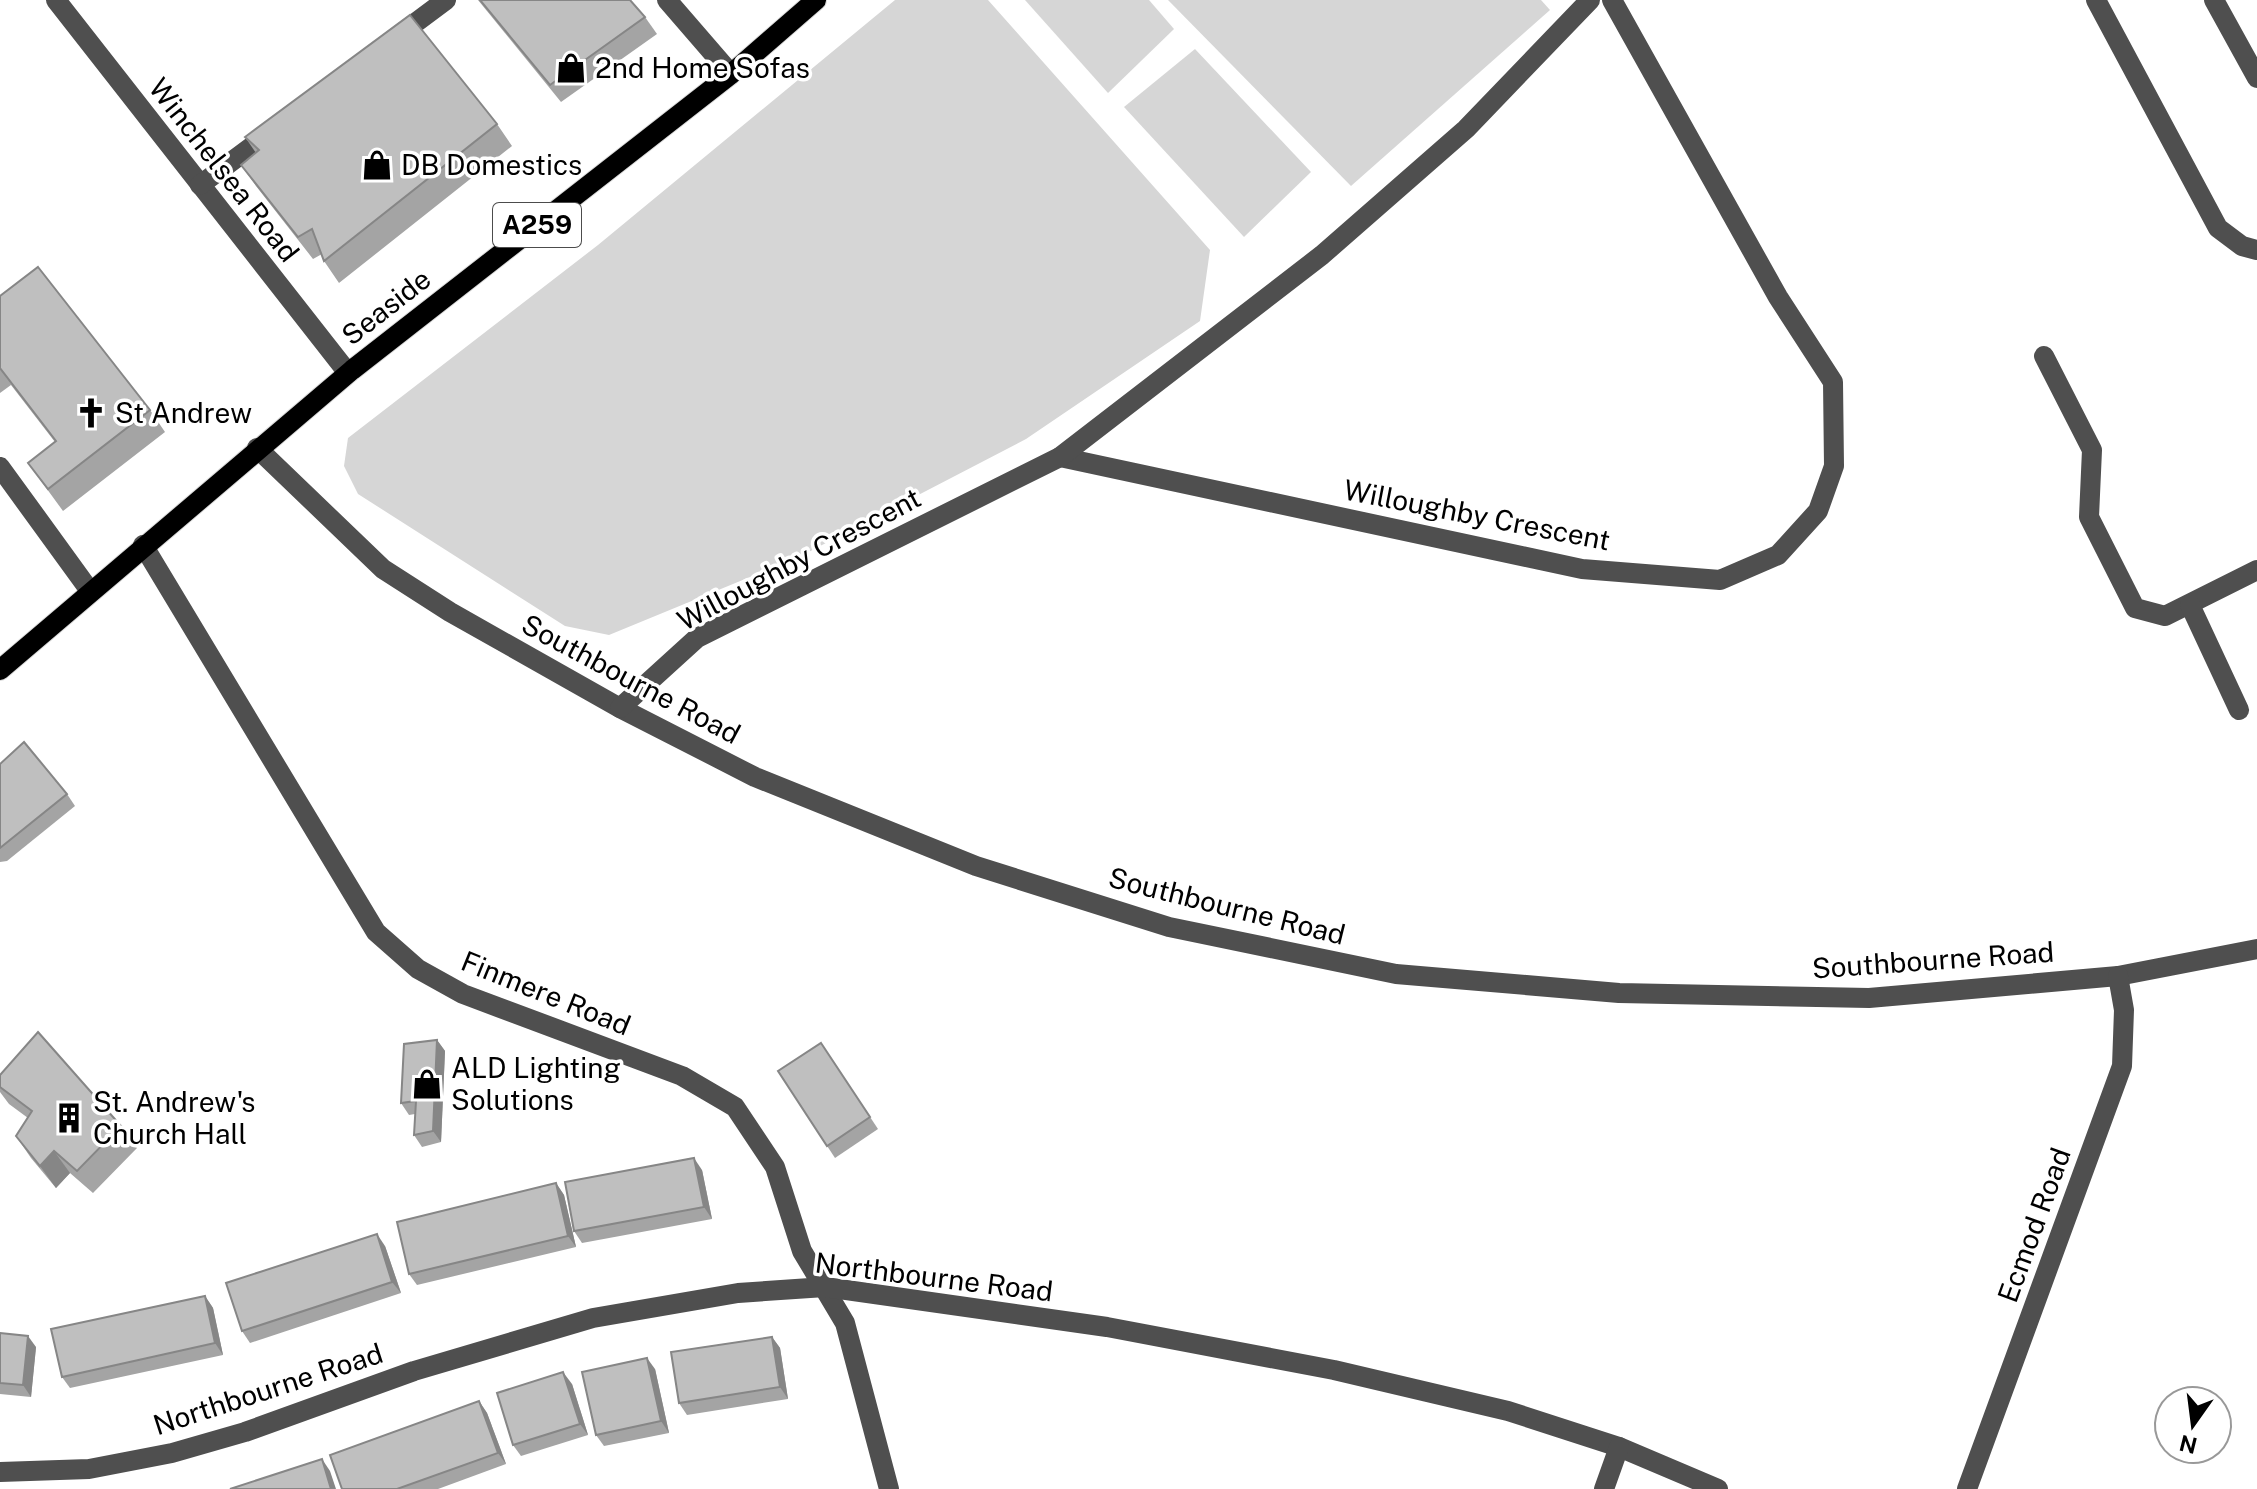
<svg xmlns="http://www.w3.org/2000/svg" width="2257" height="1489" font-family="'Public Sans',sans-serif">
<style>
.green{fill:#d6d6d6}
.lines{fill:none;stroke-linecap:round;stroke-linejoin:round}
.major-casing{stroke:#dbdbdb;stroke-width:22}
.minor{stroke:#4f4f4f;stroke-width:20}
.major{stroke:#000;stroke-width:20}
.wall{fill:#a4a4a4}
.shaded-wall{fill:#868686}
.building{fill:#bfbfbf;stroke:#868686;stroke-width:2}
.labels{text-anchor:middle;stroke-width:7;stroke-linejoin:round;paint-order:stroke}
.shield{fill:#fff;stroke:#4c4c4c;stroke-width:2}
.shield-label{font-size:26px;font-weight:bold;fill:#000}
.poi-label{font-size:28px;fill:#000;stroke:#fff;text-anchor:start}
.street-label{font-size:28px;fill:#000;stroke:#fff}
</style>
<rect width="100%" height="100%" fill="#fff"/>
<!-- green -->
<g class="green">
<polygon points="895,0 988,0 1210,250 1200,321 1026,439 799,557 609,635 565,626 358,494 344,466 348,438 598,245"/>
<polygon points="1025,0 1149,0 1174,29 1108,93"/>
<polygon points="1168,0 1541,0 1550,10 1351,186"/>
<polygon points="1195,49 1311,172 1244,237 1124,107"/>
</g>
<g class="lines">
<!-- major casing -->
<g class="major-casing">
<polyline id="major" points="0,670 352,370 731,74 816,0"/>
</g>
<!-- minor -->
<g class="minor">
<polyline points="56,0 348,373"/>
<polyline points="667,0 731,74"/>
<polyline points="2096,0 2218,228 2242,246 2257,250"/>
<polyline points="2214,0 2257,78"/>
<polyline points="395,38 446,0"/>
<polyline points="200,185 274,130"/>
<polyline points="2044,356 2092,450 2089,517 2135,608 2165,616 2257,570"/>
<polyline points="257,448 383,569 450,612 620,708 755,777 976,866 1169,927 1396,974 1619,993 1869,998 2118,976 2257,949"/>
<polyline points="1060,457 1582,569 1720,580 1778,555 1818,511 1834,466 1833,382 1778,297 1612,0"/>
<polyline points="0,467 90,591"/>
<polyline points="143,545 376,932 418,969 463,994 682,1076 735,1107 775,1167 802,1251 845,1323 889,1489"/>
<polyline points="2190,605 2239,710"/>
<polyline points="620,708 697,638 1060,457 1322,255 1466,129 1590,0"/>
<polyline points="0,1472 89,1469 172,1453 245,1432 414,1371 593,1318 738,1293 825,1287 1107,1327 1334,1370 1508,1411 1619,1447 1718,1489"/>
<polyline points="1604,1489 1619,1447"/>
<polyline points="1967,1489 2122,1066 2124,1010 2118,976"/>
</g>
<!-- major -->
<use href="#major" class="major"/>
</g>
<!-- wall -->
<g class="wall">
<polygon points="478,0 630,0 645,17 657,34 561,102"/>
<polygon points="497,124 512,146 339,283 324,261 322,254 313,259 256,186 241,165 256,153 245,137"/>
<polygon points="0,296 150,410 165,432 63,511 28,463 55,442 11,385 0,393"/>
<polygon points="0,764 67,794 75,806 7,861 0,862"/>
<polygon points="437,1040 445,1051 441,1142 422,1147 414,1135 415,1114 409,1115 401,1103"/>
<polygon points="821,1043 878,1129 835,1158 778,1071"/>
<polygon points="0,1075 121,1126 137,1148 93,1193 70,1173 56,1188 31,1158 16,1136 28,1118 9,1104 0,1092"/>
<polygon points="702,1170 712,1219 582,1243 574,1231"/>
<polygon points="556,1183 564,1195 576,1247 417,1285 409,1274"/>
<polygon points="385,1246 401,1293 250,1343 242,1331"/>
<polygon points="205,1296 213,1308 223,1355 70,1388 62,1377"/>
<polygon points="0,1333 36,1347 31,1397 0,1394"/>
<polygon points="772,1337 780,1348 788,1399 687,1415 679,1403"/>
<polygon points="655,1369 669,1433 604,1446 596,1435"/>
<polygon points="572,1384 588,1435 521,1456 513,1445"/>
<polygon points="479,1401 487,1413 506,1464 438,1489 342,1489"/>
</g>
<!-- shaded-wall -->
<g class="shaded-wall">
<polygon points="437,1040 445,1051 441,1142 433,1131"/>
<polygon points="54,1151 70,1173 56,1188 40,1166"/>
<polygon points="694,1158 702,1170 712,1219 704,1207"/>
<polygon points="556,1183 564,1195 576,1247 568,1236"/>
<polygon points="377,1234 385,1246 401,1293 392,1282"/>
<polygon points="205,1296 213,1308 223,1355 215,1343"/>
<polygon points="28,1336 36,1347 31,1397 23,1385"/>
<polygon points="772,1337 780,1348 788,1399 780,1387"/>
<polygon points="647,1358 655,1369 669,1433 661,1421"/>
<polygon points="563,1372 572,1384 588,1435 580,1424"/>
<polygon points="479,1401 487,1413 506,1464 498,1453"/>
<polygon points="322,1459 330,1471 336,1489 331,1489"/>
</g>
<!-- building -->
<g class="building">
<polygon points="480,0 630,0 645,17 550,85"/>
<polygon points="410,15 497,124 324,261 312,229 298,237 241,165 259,150 245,137"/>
<polygon points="38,267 150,410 48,489 28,463 56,441 0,368 0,296"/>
<polygon points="24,742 67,794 0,848 0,764"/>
<polygon points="38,1032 121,1126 77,1171 54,1151 40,1166 16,1136 32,1111 0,1087 0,1075"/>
<polygon points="437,1040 433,1131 414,1135 416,1101 401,1103 404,1044"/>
<polygon points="821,1043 870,1117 827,1146 778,1071"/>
<polygon points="694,1158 704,1207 574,1231 565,1182"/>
<polygon points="556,1183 568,1236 409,1274 397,1222"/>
<polygon points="377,1234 392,1282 242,1331 226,1283"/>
<polygon points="205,1296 215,1343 62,1377 51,1329"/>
<polygon points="0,1333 28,1336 23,1385 0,1383"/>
<polygon points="772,1337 780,1387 679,1403 671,1352"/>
<polygon points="647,1358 661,1421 596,1435 582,1372"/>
<polygon points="563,1372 580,1424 513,1445 497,1393"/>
<polygon points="479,1401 498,1453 397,1489 342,1489 330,1455"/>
<polygon points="322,1459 331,1489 230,1489"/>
</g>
<!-- icons -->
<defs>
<g id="shop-bare" transform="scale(2.4)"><path d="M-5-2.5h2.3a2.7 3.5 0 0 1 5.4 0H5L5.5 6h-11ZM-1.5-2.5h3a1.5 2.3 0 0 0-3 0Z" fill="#000" stroke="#fff" stroke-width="2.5" paint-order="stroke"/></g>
<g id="church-bare" transform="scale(2.4)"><path d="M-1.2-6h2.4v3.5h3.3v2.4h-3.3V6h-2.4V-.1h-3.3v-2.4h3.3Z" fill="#000" stroke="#fff" stroke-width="2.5" paint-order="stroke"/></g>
<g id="building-bare" transform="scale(2.4)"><path d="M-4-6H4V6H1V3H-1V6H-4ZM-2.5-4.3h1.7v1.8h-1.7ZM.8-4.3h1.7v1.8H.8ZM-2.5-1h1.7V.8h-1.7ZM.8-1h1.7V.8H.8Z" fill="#000" stroke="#fff" stroke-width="2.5" paint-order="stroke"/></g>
</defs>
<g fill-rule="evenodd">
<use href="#shop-bare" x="571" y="68"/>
<use href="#shop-bare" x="377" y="165"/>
<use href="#church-bare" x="91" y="413"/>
<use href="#shop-bare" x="427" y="1084"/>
<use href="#building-bare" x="69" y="1118"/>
</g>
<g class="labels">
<!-- shield labels -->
<rect class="shield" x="493" y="203" width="88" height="44" rx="6"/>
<g class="shield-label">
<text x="537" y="234">A259</text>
</g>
<!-- poi labels -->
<g class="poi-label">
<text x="595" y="78">2nd Home Sofas</text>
<text x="401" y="175">DB Domestics</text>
<text x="115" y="423">St Andrew</text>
<text x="451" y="1078">ALD Lighting<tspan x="451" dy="32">Solutions</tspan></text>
<text x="93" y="1112">St. Andrew's<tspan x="93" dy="32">Church Hall</tspan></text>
</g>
<!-- street labels -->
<g class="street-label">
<text transform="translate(224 170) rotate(52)" y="10">Winchelsea Road</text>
<text transform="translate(386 307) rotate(-38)" y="10">Seaside</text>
<text transform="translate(1477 515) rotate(11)" y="10">Willoughby Crescent</text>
<text transform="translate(799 559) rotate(-28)" y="10">Willoughby Crescent</text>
<text transform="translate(631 679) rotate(28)" y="10">Southbourne Road</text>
<text transform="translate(1227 906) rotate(14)" y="10">Southbourne Road</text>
<text transform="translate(1933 960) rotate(-4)" y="10">Southbourne Road</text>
<text transform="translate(546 993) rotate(22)" y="10">Finmere Road</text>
<text transform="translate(2034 1225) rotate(-70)" y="10">Ecmod Road</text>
<text transform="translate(934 1277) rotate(7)" y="10">Northbourne Road</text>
<text transform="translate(268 1389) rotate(-18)" y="10">Northbourne Road</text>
</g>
</g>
<!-- north arrow -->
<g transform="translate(2193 1425) rotate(194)"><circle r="38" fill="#ffffff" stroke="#999999" stroke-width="2"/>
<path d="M0-6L14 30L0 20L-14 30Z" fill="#000000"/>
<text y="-12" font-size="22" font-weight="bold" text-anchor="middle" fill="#000000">N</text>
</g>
</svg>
